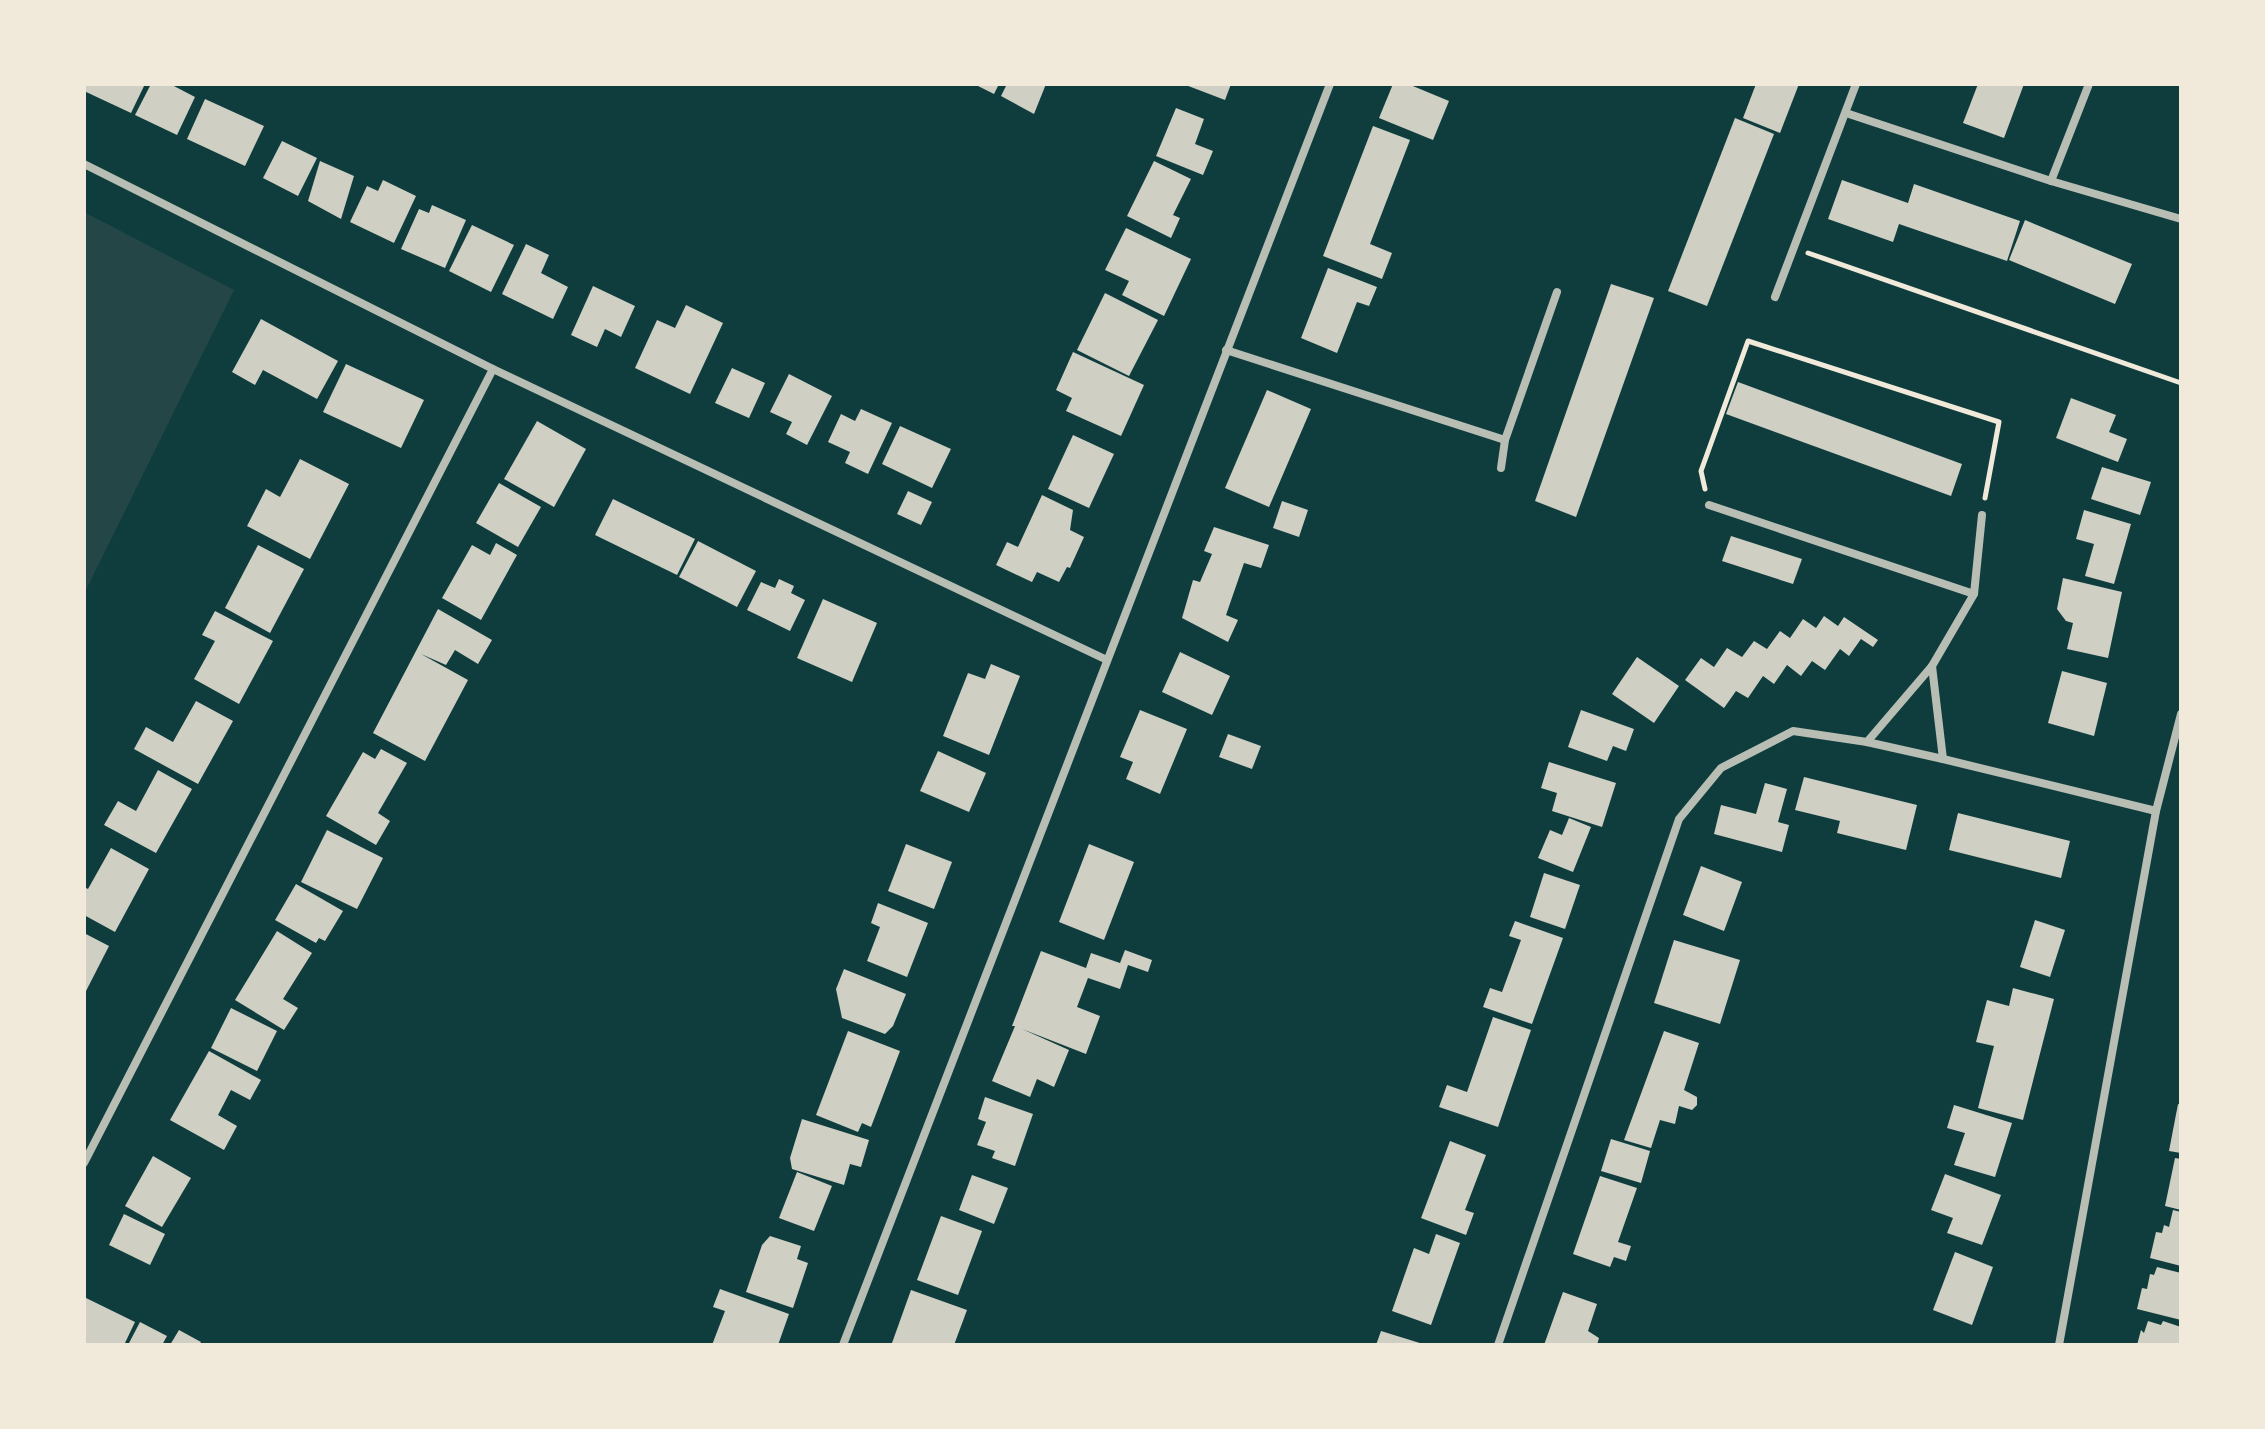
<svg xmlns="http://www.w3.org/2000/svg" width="2265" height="1429" font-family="Raleway,sans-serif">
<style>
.green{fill:#244646}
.building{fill:#cfcfc3}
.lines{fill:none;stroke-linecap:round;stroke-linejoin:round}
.path{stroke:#f1e9da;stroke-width:5}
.minor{stroke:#b8beb3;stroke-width:8}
</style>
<rect width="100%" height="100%" fill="#0f3d3e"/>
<!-- green -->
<polygon class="green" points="84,212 234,290 84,594"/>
<!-- building -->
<g class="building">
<polygon points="84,84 145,84 131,113 84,91"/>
<polygon points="151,84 170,84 195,97 177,135 135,115"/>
<polygon points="974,84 999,84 994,94"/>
<polygon points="1007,84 1046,84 1034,114 1001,96"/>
<polygon points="1183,84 1231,84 1225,100"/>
<polygon points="1393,84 1408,84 1449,101 1433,140 1379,118"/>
<polygon points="1756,84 1799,84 1780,133 1743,118"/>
<polygon points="1978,84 2024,84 2004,138 1963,123"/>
<polygon points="205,99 264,126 245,166 187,139"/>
<polygon points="1176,108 1204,119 1195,144 1213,151 1203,175 1156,156"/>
<polygon points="1735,118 1774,134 1707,306 1668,291"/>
<polygon points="1373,126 1410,140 1370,244 1392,253 1382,279 1323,256"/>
<polygon points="282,141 317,158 298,196 263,178"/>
<polygon points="320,161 354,176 341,219 308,201"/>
<polygon points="1154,161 1191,179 1173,215 1180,218 1171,238 1127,216"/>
<polygon points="383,180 416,196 394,243 350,222 367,186 378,191"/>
<polygon points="1842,180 1908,203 1914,184 2020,221 2007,261 1899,224 1893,242 1828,219"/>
<polygon points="432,205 466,220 445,268 401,249 419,209 429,213"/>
<polygon points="2025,220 2132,264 2115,304 2009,260"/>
<polygon points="472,225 514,245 491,292 449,271"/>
<polygon points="1126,228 1191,259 1164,316 1122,295 1129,281 1105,270"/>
<polygon points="526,244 549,255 541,273 568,287 553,319 502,294"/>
<polygon points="1328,268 1377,287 1369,306 1357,302 1337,353 1301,338"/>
<polygon points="1611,284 1654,298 1576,517 1535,501"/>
<polygon points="593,286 635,306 621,337 605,329 597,347 571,335"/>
<polygon points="1105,293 1158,320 1129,376 1077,350"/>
<polygon points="686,305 723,323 690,394 635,368 657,320 675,328"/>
<polygon points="261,319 338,361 317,399 263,370 255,385 232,372"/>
<polygon points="1073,352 1144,385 1121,436 1066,411 1072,398 1056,390"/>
<polygon points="346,364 424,400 401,448 323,412"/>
<polygon points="732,368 765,383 749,418 715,403"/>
<polygon points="789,374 832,396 807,445 786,434 792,422 770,412"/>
<polygon points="1738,382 1962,464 1951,496 1726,414"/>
<polygon points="1267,390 1311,409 1269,507 1225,488"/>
<polygon points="2071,398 2116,415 2109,432 2127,439 2118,462 2056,438"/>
<polygon points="861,409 892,423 868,474 845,463 850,452 828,442 841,414 855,421"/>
<polygon points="537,421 586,449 554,507 504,479"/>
<polygon points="900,426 951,449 932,488 882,464"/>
<polygon points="1073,435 1114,454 1089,508 1048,489"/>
<polygon points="300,459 349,484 310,559 247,526 266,489 280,497"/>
<polygon points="2102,467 2151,482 2140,515 2091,499"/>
<polygon points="499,483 541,507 518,547 476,523"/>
<polygon points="908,491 932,502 921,525 897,514"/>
<polygon points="1042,495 1073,510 1070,530 1084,537 1070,568 1067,567 1059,582 1037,572 1032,582 996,565 1007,542 1018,547"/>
<polygon points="613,499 695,539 677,575 595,535"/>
<polygon points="1282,501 1308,510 1299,537 1273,528"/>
<polygon points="2084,510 2131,524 2114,584 2085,576 2094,544 2076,539"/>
<polygon points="1214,527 1269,545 1261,568 1244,563 1226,615 1238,620 1228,642 1182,618 1193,580 1200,582 1212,554 1204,551"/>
<polygon points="1731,536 1802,559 1793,584 1722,561"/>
<polygon points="698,541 756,571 737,607 679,577"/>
<polygon points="496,543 517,555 481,620 442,598 472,545 490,555"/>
<polygon points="258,545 304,569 270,633 225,608"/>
<polygon points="2063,578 2122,592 2108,658 2067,649 2073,623 2066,621 2057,609"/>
<polygon points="779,579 794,586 791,593 805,600 790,631 747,610 761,582 775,588"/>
<polygon points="823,599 877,623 852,682 797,658"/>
<polygon points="438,609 492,640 478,664 455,650 446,665 421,654 468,680 425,761 373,733"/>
<polygon points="215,611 273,641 239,704 194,679 215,641 202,635"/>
<polygon points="1824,616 1838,626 1844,617 1878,640 1873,647 1861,639 1849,656 1840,649 1825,670 1812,661 1801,676 1787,665 1774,684 1763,676 1748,698 1736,691 1724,708 1685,680 1701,658 1714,667 1727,648 1742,657 1754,641 1767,649 1780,631 1790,638 1803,619 1816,628"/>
<polygon points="1180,652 1230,676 1212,715 1162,692"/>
<polygon points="1637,657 1679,686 1654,723 1612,694"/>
<polygon points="991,664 1020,676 989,755 943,736 968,673 985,679"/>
<polygon points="2062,671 2107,683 2094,736 2048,723"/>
<polygon points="196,701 233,721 198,784 134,749 146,727 173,742"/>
<polygon points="1140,710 1187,729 1160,794 1126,779 1133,762 1120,757"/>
<polygon points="1581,710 1634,729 1626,751 1613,746 1607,761 1568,747"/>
<polygon points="1228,734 1261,746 1252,769 1219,757"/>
<polygon points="381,749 407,763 378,813 390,821 376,845 326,816 363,752 375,759"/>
<polygon points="938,751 986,773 969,812 920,791"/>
<polygon points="1549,762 1616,783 1602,827 1552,811 1557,793 1541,788"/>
<polygon points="158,770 192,789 156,853 104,825 118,801 136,811"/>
<polygon points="1804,777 1917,805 1906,850 1837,833 1840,821 1795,810"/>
<polygon points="1765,783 1787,789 1778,822 1789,825 1782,852 1714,834 1721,805 1756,814"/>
<polygon points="1958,813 2070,841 2061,878 1949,850"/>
<polygon points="1569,818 1591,827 1573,872 1538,858 1550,830 1562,835"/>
<polygon points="327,830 383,858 357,909 301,882"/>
<polygon points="906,844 952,862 934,909 888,891"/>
<polygon points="1089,844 1134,862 1104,940 1059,922"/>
<polygon points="111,848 149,869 115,932 84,915 84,887 88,889"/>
<polygon points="1701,866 1742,882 1724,931 1683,915"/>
<polygon points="1544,873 1580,885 1565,929 1530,917"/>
<polygon points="296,884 343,911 325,941 319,938 316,943 275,920"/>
<polygon points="878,903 928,923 907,977 867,961 880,927 871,923"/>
<polygon points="2035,920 2065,930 2050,977 2020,967"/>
<polygon points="1515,921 1563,938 1532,1024 1483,1007 1490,988 1502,992 1521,940 1509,936"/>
<polygon points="277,931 312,953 283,999 298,1008 284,1030 235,1000"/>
<polygon points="84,933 109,946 84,995"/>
<polygon points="1674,940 1740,960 1720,1024 1654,1003"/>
<polygon points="1125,950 1152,960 1148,972 1128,965 1120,989 1088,978 1077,1007 1100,1016 1086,1054 1022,1029 1069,1050 1054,1087 1037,1079 1030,1097 992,1081 1015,1026 1012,1026 1041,951 1086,968 1091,953 1120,963"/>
<polygon points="844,969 906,994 893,1026 885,1034 842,1018 836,989"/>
<polygon points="2013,988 2054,999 2023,1120 1978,1108 1994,1046 1976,1042 1987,1000 2009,1006"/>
<polygon points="231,1008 277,1031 257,1071 211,1048"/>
<polygon points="1493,1017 1531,1030 1498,1127 1439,1107 1447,1085 1467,1092"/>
<polygon points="848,1031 900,1051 871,1127 862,1123 858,1132 816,1115"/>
<polygon points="1664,1031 1699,1043 1684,1090 1697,1097 1697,1105 1692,1110 1679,1106 1675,1124 1660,1120 1651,1148 1624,1140"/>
<polygon points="209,1051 261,1080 250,1100 231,1090 218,1115 237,1126 224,1150 170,1120"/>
<polygon points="985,1097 1033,1114 1015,1166 992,1158 995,1151 977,1145 986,1122 978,1119"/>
<polygon points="2178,1104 2181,1105 2181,1153 2169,1151"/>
<polygon points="1954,1105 2012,1123 1995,1177 1954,1165 1965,1133 1947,1128"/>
<polygon points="802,1119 869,1140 861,1167 850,1164 844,1185 792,1169 790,1158"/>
<polygon points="1611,1139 1650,1151 1641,1183 1601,1171"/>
<polygon points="1450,1141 1486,1155 1465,1210 1474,1213 1466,1235 1421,1218"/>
<polygon points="153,1156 191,1178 162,1227 125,1206"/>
<polygon points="2175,1158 2181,1159 2181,1210 2165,1206"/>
<polygon points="797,1172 832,1186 814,1231 779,1218"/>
<polygon points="1945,1174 2001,1195 1982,1245 1947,1233 1953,1218 1931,1210"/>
<polygon points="972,1175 1008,1188 994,1224 959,1210"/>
<polygon points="1600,1176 1637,1188 1618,1242 1631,1246 1626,1261 1614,1257 1610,1267 1573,1254"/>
<polygon points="2173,1210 2181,1212 2181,1266 2150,1258 2156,1232 2162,1233 2164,1225 2169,1227"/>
<polygon points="124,1214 165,1234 150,1265 109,1245"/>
<polygon points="941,1216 982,1231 958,1295 917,1280"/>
<polygon points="1436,1234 1460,1243 1431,1325 1392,1311 1414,1248 1429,1254"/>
<polygon points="770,1236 801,1246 797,1259 808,1263 793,1308 746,1292 762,1245"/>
<polygon points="1955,1252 1993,1267 1972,1325 1933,1310"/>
<polygon points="2157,1267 2181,1273 2181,1320 2137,1309 2142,1288 2147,1289 2150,1274 2154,1275"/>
<polygon points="720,1289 789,1314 778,1345 712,1345 725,1311 713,1307"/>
<polygon points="911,1290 967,1310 954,1345 892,1343"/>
<polygon points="1563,1292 1597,1304 1588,1331 1599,1338 1597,1345 1544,1345"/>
<polygon points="84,1297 135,1322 124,1345 84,1345"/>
<polygon points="2148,1321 2161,1325 2163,1321 2181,1327 2181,1345 2137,1345 2141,1330 2144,1333"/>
<polygon points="140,1322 167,1336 162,1345 128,1345"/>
<polygon points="179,1330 201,1342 199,1345 170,1345"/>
<polygon points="1381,1331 1423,1344 1423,1345 1376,1345"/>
</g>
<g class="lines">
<!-- path -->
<g class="path">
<polyline points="1808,253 2181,383"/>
<polyline points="1705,489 1701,471 1748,341 1999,422 1985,498"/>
</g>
<!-- minor -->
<g class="minor">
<polyline points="1846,113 2051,181 2181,219"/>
<polyline points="84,164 493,369 1107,660"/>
<polyline points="2051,181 2089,84"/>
<polyline points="1775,297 1856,84"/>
<polyline points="1226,350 1505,440 1557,292"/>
<polyline points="1501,468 1505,440"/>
<polyline points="1709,505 1974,594"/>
<polyline points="1867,742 1932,666"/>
<polyline points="1943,759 1932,666 1974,594 1982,515"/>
<polyline points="84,1163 493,369"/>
<polyline points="843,1345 1330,84"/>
<polyline points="1498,1345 1679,819 1721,768 1793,731 1867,742 1943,759 2156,811"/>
<polyline points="2059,1345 2156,811 2181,714"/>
</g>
</g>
<!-- border -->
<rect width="2265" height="1429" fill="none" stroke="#f1e9da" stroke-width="172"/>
</svg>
